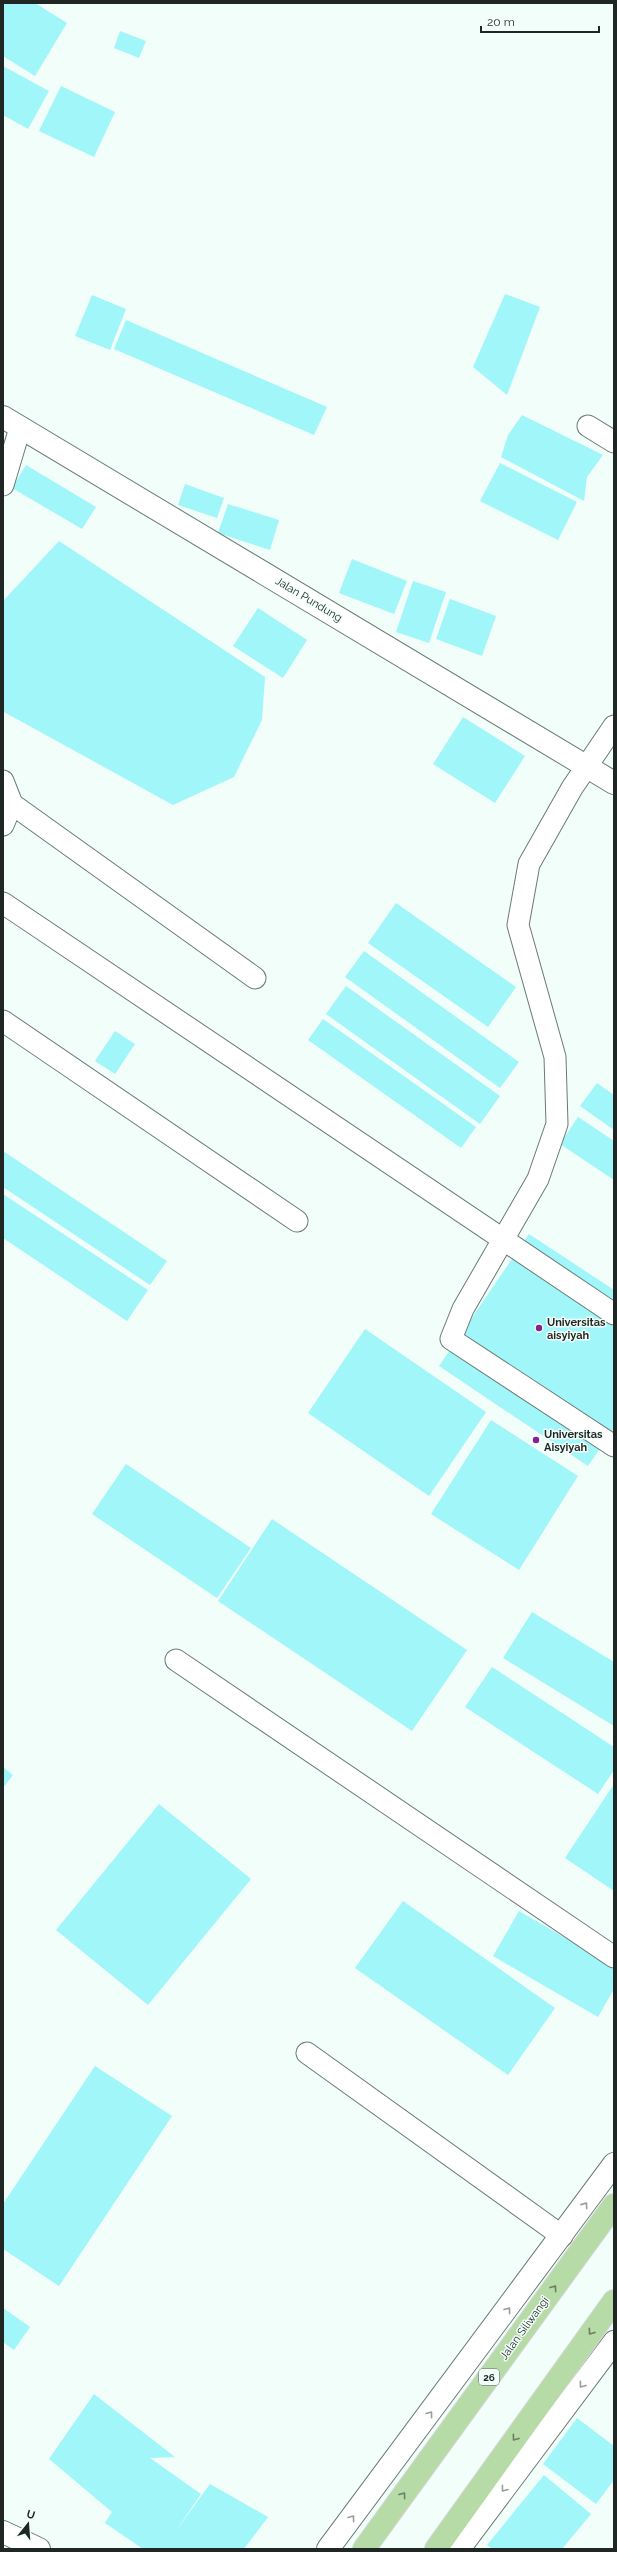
<svg xmlns="http://www.w3.org/2000/svg" width="617" height="2552" font-family="Raleway,sans-serif">
<style>
.building{fill:#a1f6f9}
.lines{fill:none;stroke-linecap:round;stroke-linejoin:round}
.service-casing{stroke:#6a7b74;stroke-width:23}
.minor-casing{stroke:#6a7b74;stroke-width:24}
.tertiary-casing{stroke:#6a7b74;stroke-width:24}
.trunk-casing{stroke:#d7d8d7;stroke-width:24}
.service{stroke:#fff;stroke-width:21}
.minor{stroke:#fff;stroke-width:22}
.tertiary{stroke:#fff;stroke-width:22}
.trunk{stroke:#b6dba7;stroke-width:22}
.oneway{stroke:#9a9d9c}
.oneway2{stroke:#6a8065}
.poi-dot{fill:#812490;stroke:#f2fef9;stroke-width:1.5}
.labels{text-anchor:middle;stroke-width:3;stroke-linejoin:round;paint-order:stroke}
.shield{fill:#f2fef9;stroke:#5e6763;stroke-width:1}
.shield-label{font-size:10px;font-weight:bold;fill:#1f2623}
.street-label{font-size:11px;fill:#1f2623;stroke:#f2fef9}
.poi-label{font-size:11px;font-weight:bold;fill:#1f2623;stroke:#f2fef9;text-anchor:start}
</style>
<rect width="100%" height="100%" fill="#f2fef9"/>
<!-- building -->
<g class="building">
<polygon points="3,3 35,3 67,23 35,76 3,56"/>
<polygon points="120,31 146,41 139,58 114,48"/>
<polygon points="3,66 49,91 28,129 3,115"/>
<polygon points="61,86 115,112 94,157 39,131"/>
<polygon points="505,294 540,307 507,395 473,367"/>
<polygon points="92,295 126,309 110,350 75,336"/>
<polygon points="126,320 327,407 314,435 114,349"/>
<polygon points="522,415 603,455 587,477 584,501 501,457 508,435"/>
<polygon points="500,463 577,502 558,540 480,501"/>
<polygon points="26,465 96,507 82,529 12,488"/>
<polygon points="185,484 224,498 217,518 178,505"/>
<polygon points="228,504 279,520 270,550 218,533"/>
<polygon points="59,541 265,677 262,720 234,777 173,805 4,712 3,601"/>
<polygon points="352,559 407,581 394,614 339,593"/>
<polygon points="413,581 446,592 429,643 396,632"/>
<polygon points="450,599 496,616 482,656 436,639"/>
<polygon points="258,608 307,640 283,678 233,646"/>
<polygon points="463,717 525,756 495,803 433,764"/>
<polygon points="396,903 516,987 488,1027 368,943"/>
<polygon points="364,951 519,1062 500,1088 345,977"/>
<polygon points="346,986 500,1096 480,1124 326,1014"/>
<polygon points="323,1019 476,1127 461,1148 308,1040"/>
<polygon points="115,1031 135,1044 115,1074 95,1061"/>
<polygon points="597,1083 614,1095 614,1130 580,1106"/>
<polygon points="578,1117 614,1141 614,1180 560,1144"/>
<polygon points="3,1151 167,1261 150,1285 3,1187"/>
<polygon points="3,1194 148,1290 127,1321 3,1238"/>
<polygon points="529,1234 614,1290 614,1428 588,1466 439,1366"/>
<polygon points="365,1329 486,1412 429,1496 308,1413"/>
<polygon points="491,1420 578,1476 519,1570 431,1514"/>
<polygon points="126,1464 251,1548 217,1598 92,1514"/>
<polygon points="272,1519 467,1650 412,1731 218,1601"/>
<polygon points="532,1612 614,1662 614,1726 503,1658"/>
<polygon points="492,1667 614,1747 614,1770 598,1794 465,1707"/>
<polygon points="3,1767 13,1775 3,1788"/>
<polygon points="614,1784 614,1891 565,1858"/>
<polygon points="159,1804 251,1879 148,2005 56,1930"/>
<polygon points="403,1901 555,2008 508,2075 355,1968"/>
<polygon points="519,1911 614,1966 614,1989 598,2017 493,1956"/>
<polygon points="95,2066 172,2116 59,2286 3,2249 3,2204"/>
<polygon points="3,2308 30,2327 14,2350 3,2342"/>
<polygon points="94,2394 175,2457 150,2458 201,2494 175,2532 210,2484 268,2517 244,2549 143,2549 105,2523 112,2512 49,2459"/>
<polygon points="577,2418 614,2446 614,2480 596,2504 543,2464"/>
<polygon points="544,2475 591,2514 562,2549 492,2549 487,2545"/>
</g>
<g class="lines">
<!-- service casing -->
<g class="service-casing">
<g id="service">
<polyline points="588,426 614,442"/>
<polyline points="3,485 20,428"/>
<polyline points="614,726 572,788 529,864 518,925 555,1057 557,1124 538,1179 463,1309 451,1339 614,1446"/>
<polyline points="3,781 12,804"/>
<polyline points="3,825 12,804 255,978"/>
<polyline points="3,903 614,1314"/>
<polyline points="3,1021 297,1221"/>
<polyline points="176,1660 614,1957"/>
<polyline points="307,2053 562,2236"/>
</g>
</g>
<!-- minor casing -->
<g class="minor-casing">
<g id="minor">
<polyline points="3,417 614,783"/>
<polyline points="3,2532 39,2549"/>
</g>
</g>
<!-- tertiary casing -->
<g class="tertiary-casing">
<g id="tertiary">
<polyline points="328,2549 614,2164"/>
<polyline points="459,2549 614,2342"/>
</g>
</g>
<!-- trunk casing -->
<g class="trunk-casing">
<g id="trunk">
<polyline points="364,2549 614,2205"/>
<polyline points="436,2549 614,2301"/>
</g>
</g>
<!-- service -->
<use href="#service" class="service"/>
<!-- minor -->
<use href="#minor" class="minor"/>
<!-- tertiary -->
<use href="#tertiary" class="tertiary"/>
<!-- trunk -->
<use href="#trunk" class="trunk"/>
</g>
<!-- one-way arrows -->
<defs><path id="oneway-chevron" d="M-2-3.5L2.5 0L-2 3.5" fill="none" stroke-width="1.6" stroke-linecap="round" stroke-linejoin="round"/></defs>
<g class="oneway">
<use href="#oneway-chevron" transform="translate(585 2205) rotate(-55)"/>
<use href="#oneway-chevron" transform="translate(508 2310) rotate(-53)"/>
<use href="#oneway-chevron" transform="translate(582 2385) rotate(127)"/>
<use href="#oneway-chevron" transform="translate(430 2414) rotate(-53)"/>
<use href="#oneway-chevron" transform="translate(504 2489) rotate(127)"/>
<use href="#oneway-chevron" transform="translate(352 2518) rotate(-53)"/>
</g>
<g class="oneway2">
<use href="#oneway-chevron" transform="translate(554 2288) rotate(-54)"/>
<use href="#oneway-chevron" transform="translate(591 2332) rotate(126)"/>
<use href="#oneway-chevron" transform="translate(515 2438) rotate(126)"/>
<use href="#oneway-chevron" transform="translate(403 2495) rotate(-54)"/>
</g>
<!-- markers -->
<g class="poi-dot">
<circle cx="539" cy="1328" r="4"/>
<circle cx="536" cy="1440" r="4"/>
</g>
<g class="labels">
<!-- shield labels -->
<rect class="shield" x="479" y="2369" width="20" height="16" rx="3"/>
<g class="shield-label">
<text x="489" y="2381">26</text>
</g>
<!-- street labels -->
<g class="street-label">
<text transform="translate(309 599) rotate(31)" y="4">Jalan Pundung</text>
<text transform="translate(524 2328) rotate(-54)" y="4">Jalan Siliwangi</text>
</g>
<!-- poi labels -->
<g class="poi-label">
<text x="547" y="1326">Universitas<tspan x="547" dy="13">aisyiyah</tspan></text>
<text x="544" y="1438">Universitas<tspan x="544" dy="13">Aisyiyah</tspan></text>
</g>
</g>
<!-- border -->
<rect width="617" height="2552" fill="none" stroke="#1f2623" stroke-width="8"/>
<!-- north arrow -->
<g transform="translate(28 2524) rotate(17)" stroke="#f2fef9" stroke-width="3" paint-order="stroke">
<path d="M0-3L7 15L0 10L-7 15Z" fill="#1f2623"/>
<text y="-6" font-size="11" font-weight="bold" text-anchor="middle" fill="#1f2623">U</text>
</g>
<!-- scale -->
<path d="M481 26v6h118v-6" fill="none" stroke="#1f2623" stroke-width="2"/>
<text x="487" y="26" font-size="12" fill="#1f2623" stroke="#f2fef9" stroke-width="3" paint-order="stroke">20 m</text>
</svg>
